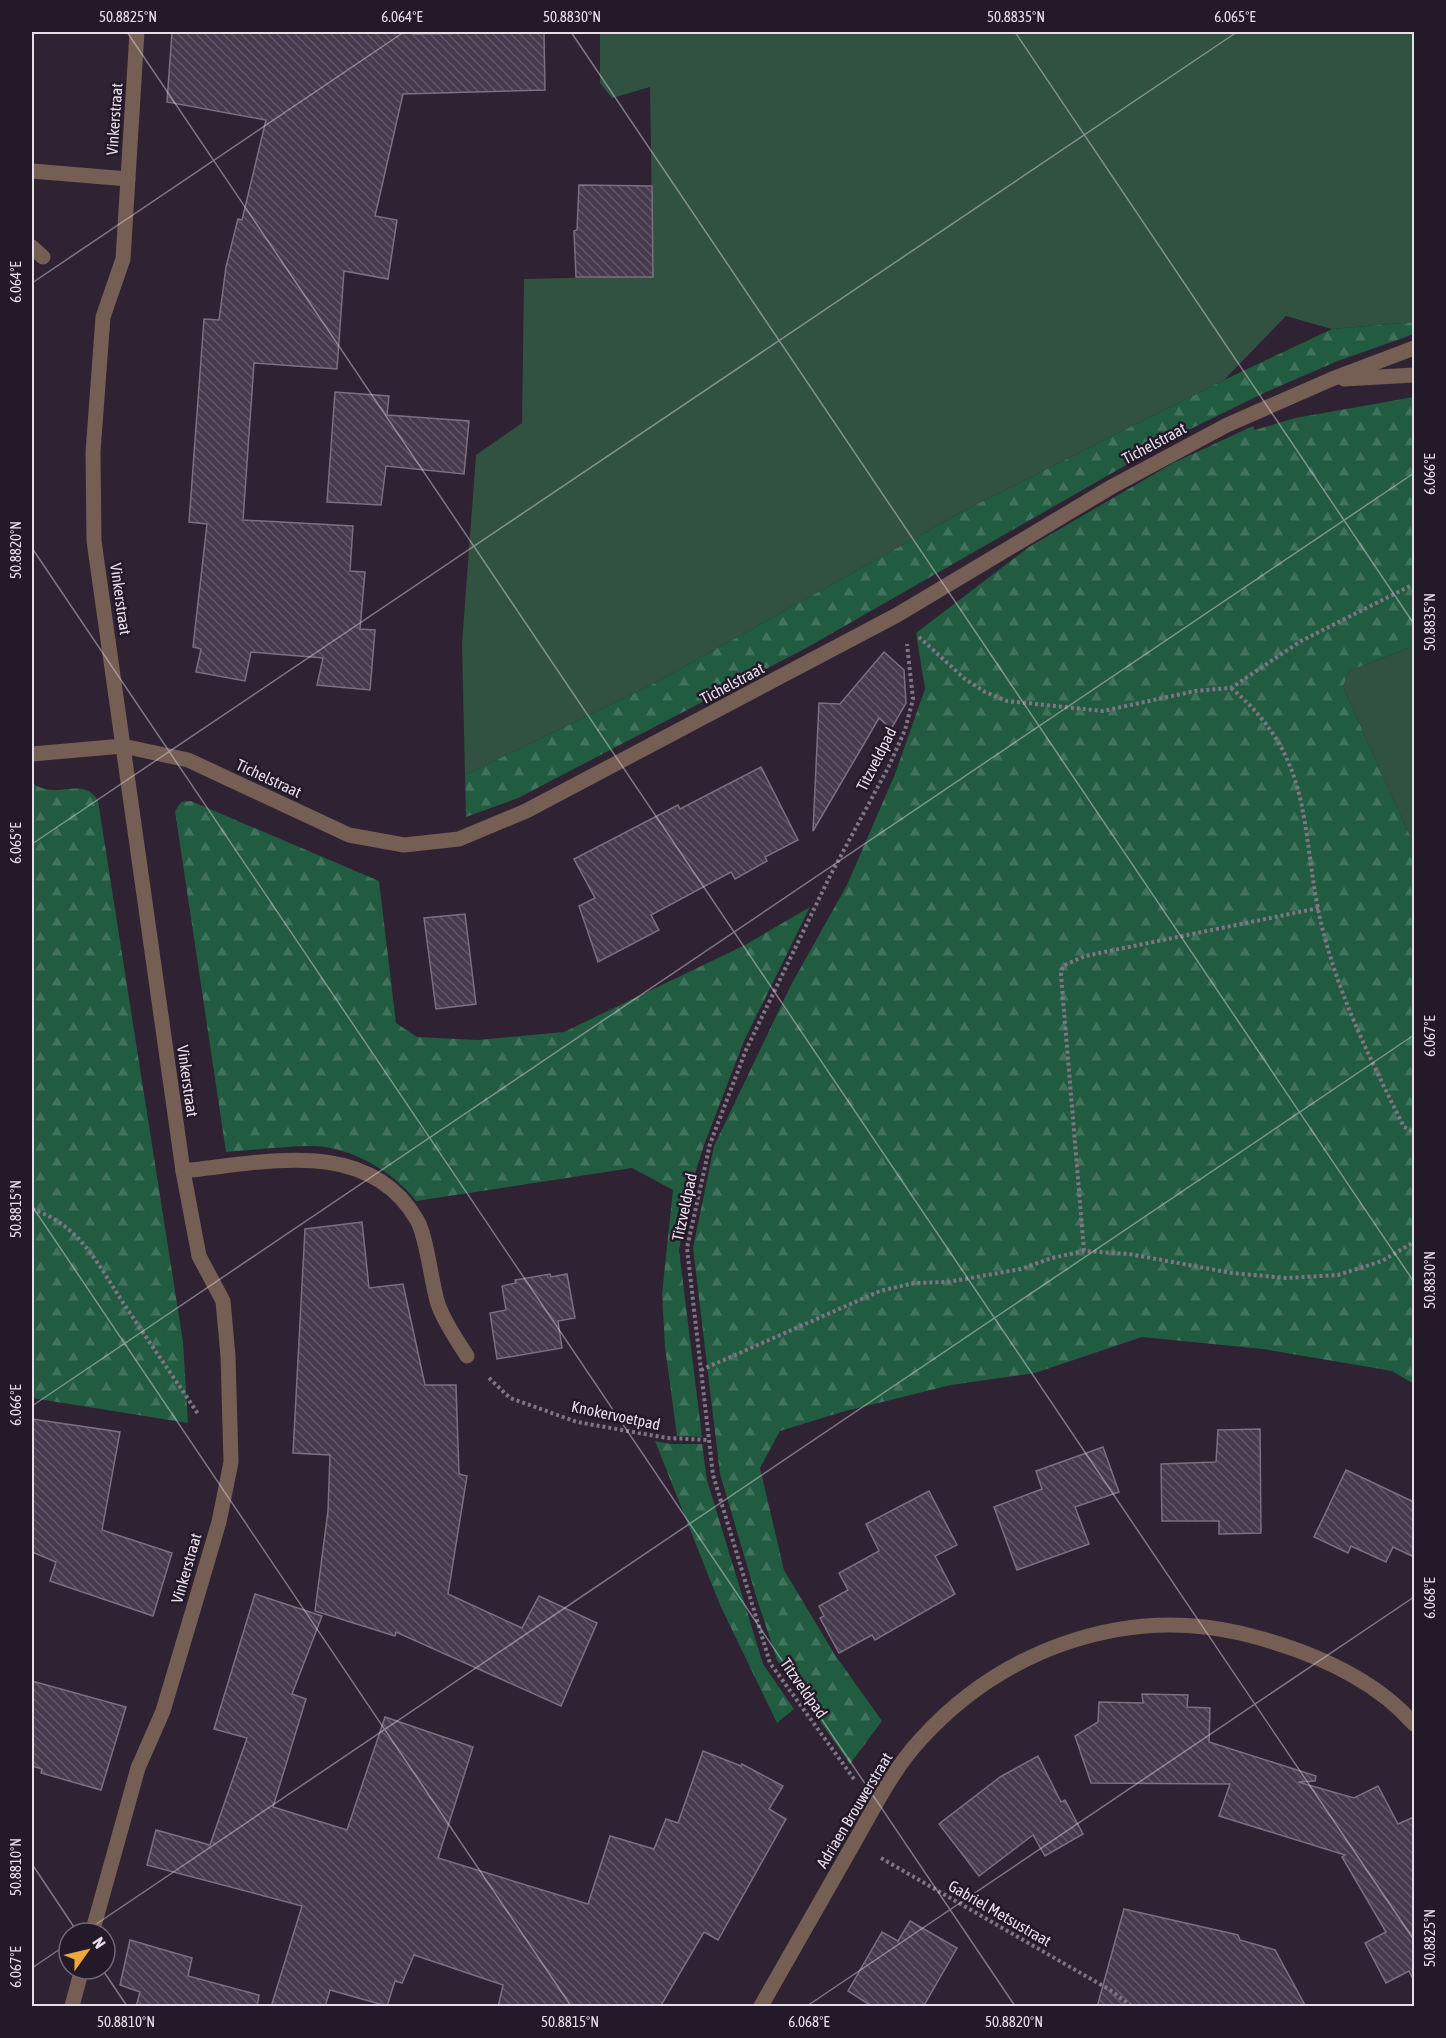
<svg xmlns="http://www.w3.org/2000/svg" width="1446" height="2038" font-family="'Asap Condensed',sans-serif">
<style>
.grass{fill:#325241}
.forest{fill:url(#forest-firs)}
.building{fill:url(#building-back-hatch);stroke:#7d6f83;stroke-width:1.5}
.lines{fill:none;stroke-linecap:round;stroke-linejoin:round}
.path{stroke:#807584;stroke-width:4;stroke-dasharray:3 3;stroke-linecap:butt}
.lane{stroke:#755e53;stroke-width:15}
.street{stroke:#755e53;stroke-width:15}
.ticks{fill:none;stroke:#e6dee9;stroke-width:1.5;stroke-opacity:0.45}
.labels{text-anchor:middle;stroke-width:5;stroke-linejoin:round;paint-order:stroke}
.street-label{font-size:16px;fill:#e6dee9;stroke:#241929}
.neatline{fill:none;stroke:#e6dee9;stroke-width:2}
.ticks-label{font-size:15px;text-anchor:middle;fill:#e6dee9}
</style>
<defs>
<pattern id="forest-firs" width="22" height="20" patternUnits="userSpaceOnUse" patternTransform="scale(1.5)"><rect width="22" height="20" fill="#215b40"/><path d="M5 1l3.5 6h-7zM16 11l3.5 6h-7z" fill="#41725c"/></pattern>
<pattern id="building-back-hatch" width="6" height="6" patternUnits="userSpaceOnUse" patternTransform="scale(1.5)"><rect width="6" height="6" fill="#473a4c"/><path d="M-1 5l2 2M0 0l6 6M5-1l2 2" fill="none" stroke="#625666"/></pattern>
</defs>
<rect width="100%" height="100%" fill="#2e2233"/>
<!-- grass -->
<g class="grass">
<polygon points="600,32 1414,32 1414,322 1332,329 1286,316 1224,380 969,508 655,683 465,775 462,644 476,455 522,423 524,279 653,276 650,87 612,98 600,83"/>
<polygon points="1414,646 1414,845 1343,687 1349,671"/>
</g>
<!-- forest -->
<g class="forest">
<polygon points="1414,322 1414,334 1338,361 1266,392 1182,433 808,647 518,798 466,817 465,775 655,683 969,508 1224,380 1332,329"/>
<polygon points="1414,397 1414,646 1349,671 1343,687 1414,845 1414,1384 1392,1371 1263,1349 1142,1337 1035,1373 951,1385 842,1412 780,1431 760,1468 784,1570 835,1655 882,1721 850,1764 777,1660 756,1596 720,1474 693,1248 714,1146 791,985 847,885 895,774 925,689 916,633 1029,547 1173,463 1253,426 1255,430 1295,418"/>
<path d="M32,783C36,785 40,788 45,789C64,794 86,779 98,801L183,1342L188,1423L32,1398Z"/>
<path d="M191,801L379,881L396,1023L417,1037L478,1040L564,1032L745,945L810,907L744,1041L704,1145L694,1177L679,1250L702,1437L677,1436L665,1347L662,1294L673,1190L632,1168L416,1201C394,1172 351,1147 314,1146C285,1146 255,1150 226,1152L175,811L181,802Z"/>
<polygon points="655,1441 670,1444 702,1444 707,1480 763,1664 794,1709 777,1723 720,1605"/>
</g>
<!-- building -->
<g class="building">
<polygon points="172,32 414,32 414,34 544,32 545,90 403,94 375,216 397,220 388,279 344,271 337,369 254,363 243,520 353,526 350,571 365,572 360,629 375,630 370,690 317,685 323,658 251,652 245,681 196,672 201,649 193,647 207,524 189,522 204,319 219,320 226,267 238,219 242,220 266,120 167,102"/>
<polygon points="579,185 652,186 653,277 576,277 574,231 577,230"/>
<polygon points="335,392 389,396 387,415 469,421 464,474 386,466 381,505 327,502"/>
<polygon points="884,652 904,670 906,703 891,729 879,718 813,831 819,703 840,704"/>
<polygon points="761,767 798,840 765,857 767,861 735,879 731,872 651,915 659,930 598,962 579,906 595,898 574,859 678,805 680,809"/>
<polygon points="465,914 476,1004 436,1009 424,918"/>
<polygon points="362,1222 369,1288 403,1284 425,1385 456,1385 459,1474 467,1476 448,1594 522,1628 539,1596 597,1623 561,1706 396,1632 395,1636 315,1611 328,1511 330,1455 293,1453 305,1229"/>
<polygon points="550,1274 551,1277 567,1274 575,1318 558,1321 562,1348 497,1359 490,1313 506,1310 502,1286 516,1283 515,1280"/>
<polygon points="32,1419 120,1432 102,1530 172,1553 153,1616 50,1581 56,1562 32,1552"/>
<polygon points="1260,1429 1261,1533 1219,1534 1219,1521 1162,1521 1161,1464 1216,1462 1218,1430"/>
<polygon points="1103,1447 1119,1492 1075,1507 1089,1544 1017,1570 994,1507 1042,1489 1036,1471"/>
<polygon points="1346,1470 1414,1502 1414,1557 1393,1547 1386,1562 1351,1546 1348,1553 1314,1537"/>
<polygon points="929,1491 957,1545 935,1556 955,1594 875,1640 872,1635 839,1653 820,1618 824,1616 819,1606 848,1590 839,1573 879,1551 866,1524"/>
<polygon points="255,1594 322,1616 292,1694 306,1699 273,1807 347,1830 385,1717 473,1747 438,1858 588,1904 610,1836 654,1849 666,1819 678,1823 703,1751 741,1766 742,1764 783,1786 769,1809 786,1819 718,1940 704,1932 660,2007 498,2007 503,1985 414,1955 402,1983 395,1981 387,2006 330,1990 325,2007 271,2007 302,1906 147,1865 156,1830 210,1845 247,1738 214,1729"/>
<polygon points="32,1681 126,1707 101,1790 41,1773 42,1769 32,1766"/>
<polygon points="1142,1694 1188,1695 1187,1707 1210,1708 1209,1742 1316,1776 1315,1781 1298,1782 1354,1798 1378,1786 1398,1824 1414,1817 1414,1981 1409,1971 1386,1983 1365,1943 1386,1932 1342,1857 1345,1855 1219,1816 1230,1784 1091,1783 1075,1736 1098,1722 1099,1702 1143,1703"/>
<polygon points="1038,1756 1061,1802 1065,1800 1083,1834 1045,1856 1033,1835 979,1876 939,1824 1000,1777"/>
<polygon points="1124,1909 1238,1935 1240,1940 1275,1950 1306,2007 1097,2007"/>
<polygon points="910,1921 957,1948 923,2007 873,2007 848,1991 882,1932 898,1941"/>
<polygon points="130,1940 192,1958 188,1976 259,1995 257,2007 136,2007 140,1992 120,1985"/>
</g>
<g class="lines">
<!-- path -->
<g class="path">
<polyline points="919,637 965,679 985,692 1007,701 1103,711 1195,691 1231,688 1301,641 1414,584"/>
<path d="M1231,688C1322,764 1297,841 1326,942C1344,1007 1374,1067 1404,1127L1414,1132"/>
<path d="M32,1209C84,1227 99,1268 128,1310C151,1345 175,1379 198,1414"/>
<polyline points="1084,1251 1061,975 1063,966 1085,956 1319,908"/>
<polyline points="701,1370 880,1291 914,1283 948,1282 1021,1269 1052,1258 1084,1251 1129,1254 1232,1273 1286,1278 1338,1275 1382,1261 1414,1242"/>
<polyline points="489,1378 510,1398 577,1422 667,1438 709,1440"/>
<polyline points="854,1779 770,1663 713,1475 687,1248 710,1144 746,1050 830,876 889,766 905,730 913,699 907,644"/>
<polyline points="881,1858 1110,1990 1131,2006"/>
</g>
<!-- lane -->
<path class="lane" d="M183,1171C262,1163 368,1135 417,1220C427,1237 431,1282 438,1304C444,1322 457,1340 467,1356"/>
<!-- street -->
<g class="street">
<polyline points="32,171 128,179"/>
<polyline points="32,247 43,257"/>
<polyline points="1344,379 1414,375"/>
<polyline points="32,754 123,746 188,760 349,835 404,845 459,839 526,811 897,615 1113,486 1227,425 1332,379 1414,348"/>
<polyline points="92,1933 138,1768 163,1711 199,1590 219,1522 231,1462 228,1356 223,1301 199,1256 183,1171 94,541 93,452 103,317 123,259 137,32"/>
<polyline points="72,2006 82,1969"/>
<path d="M761,2006C792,1951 824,1896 855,1841C875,1806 893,1769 921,1739C1002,1650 1123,1606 1240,1633C1302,1648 1371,1675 1414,1724"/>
</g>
</g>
<!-- ticks -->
<path class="ticks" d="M127,32L1414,1940M571,32L1414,1282M1015,32L1414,624M32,283L404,32M32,548L1015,2006M32,844L1237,32M32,1206L571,2006M32,1406L1414,473M32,1864L78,1933M83,1933L1414,1035M32,1968L69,1943M102,1969L127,2006M807,2006L1414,1597"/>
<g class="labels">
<!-- street labels -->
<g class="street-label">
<text transform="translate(114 119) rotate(-86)" y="6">Vinkerstraat</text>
<text transform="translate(1154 443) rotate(-28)" y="6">Tichelstraat</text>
<text transform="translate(121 599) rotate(82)" y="6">Vinkerstraat</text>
<text transform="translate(732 683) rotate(-28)" y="6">Tichelstraat</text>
<text transform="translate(876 759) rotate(-63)" y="6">Titzveldpad</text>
<text transform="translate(269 778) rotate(25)" y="6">Tichelstraat</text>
<text transform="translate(188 1081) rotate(82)" y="6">Vinkerstraat</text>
<text transform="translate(684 1207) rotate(-78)" y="6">Titzveldpad</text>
<text transform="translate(616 1415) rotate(12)" y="6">Knokervoetpad</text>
<text transform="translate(186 1568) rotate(-74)" y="6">Vinkerstraat</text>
<text transform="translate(804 1688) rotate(55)" y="6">Titzveldpad</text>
<text transform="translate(854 1810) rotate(-59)" y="6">Adriaen Brouwerstraat</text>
<text transform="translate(1000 1913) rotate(30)" y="6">Gabriel Metsustraat</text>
</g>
</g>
<!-- border -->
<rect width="1446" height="2038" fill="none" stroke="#241929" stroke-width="66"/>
<!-- north arrow -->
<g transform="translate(87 1951) rotate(56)"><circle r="28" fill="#241929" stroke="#726876" stroke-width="1.5"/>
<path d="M0-4.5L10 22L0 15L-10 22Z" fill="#efa73d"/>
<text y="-9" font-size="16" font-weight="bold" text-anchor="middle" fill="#e6dee9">N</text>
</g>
<rect x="33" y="33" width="1380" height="1972" class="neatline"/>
<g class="ticks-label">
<text x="128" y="22">50.8825°N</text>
<text x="402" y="22">6.064°E</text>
<text x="572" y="22">50.8830°N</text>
<text x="1016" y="22">50.8835°N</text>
<text x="1235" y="22">6.065°E</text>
<text transform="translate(16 282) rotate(-90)" y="5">6.064°E</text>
<text transform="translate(1430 474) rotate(-90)" y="5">6.066°E</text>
<text transform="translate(16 550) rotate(-90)" y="5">50.8820°N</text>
<text transform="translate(1430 622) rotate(-90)" y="5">50.8835°N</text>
<text transform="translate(16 843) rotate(-90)" y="5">6.065°E</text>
<text transform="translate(1430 1036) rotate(-90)" y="5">6.067°E</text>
<text transform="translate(16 1209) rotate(-90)" y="5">50.8815°N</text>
<text transform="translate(1430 1280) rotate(-90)" y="5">50.8830°N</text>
<text transform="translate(16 1405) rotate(-90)" y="5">6.066°E</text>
<text transform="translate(1430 1598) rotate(-90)" y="5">6.068°E</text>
<text transform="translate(16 1867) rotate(-90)" y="5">50.8810°N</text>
<text transform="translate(1430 1938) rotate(-90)" y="5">50.8825°N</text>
<text transform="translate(16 1967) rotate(-90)" y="5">6.067°E</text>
<text x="126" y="2027">50.8810°N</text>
<text x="570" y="2027">50.8815°N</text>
<text x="809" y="2027">6.068°E</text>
<text x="1014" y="2027">50.8820°N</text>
</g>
</svg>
